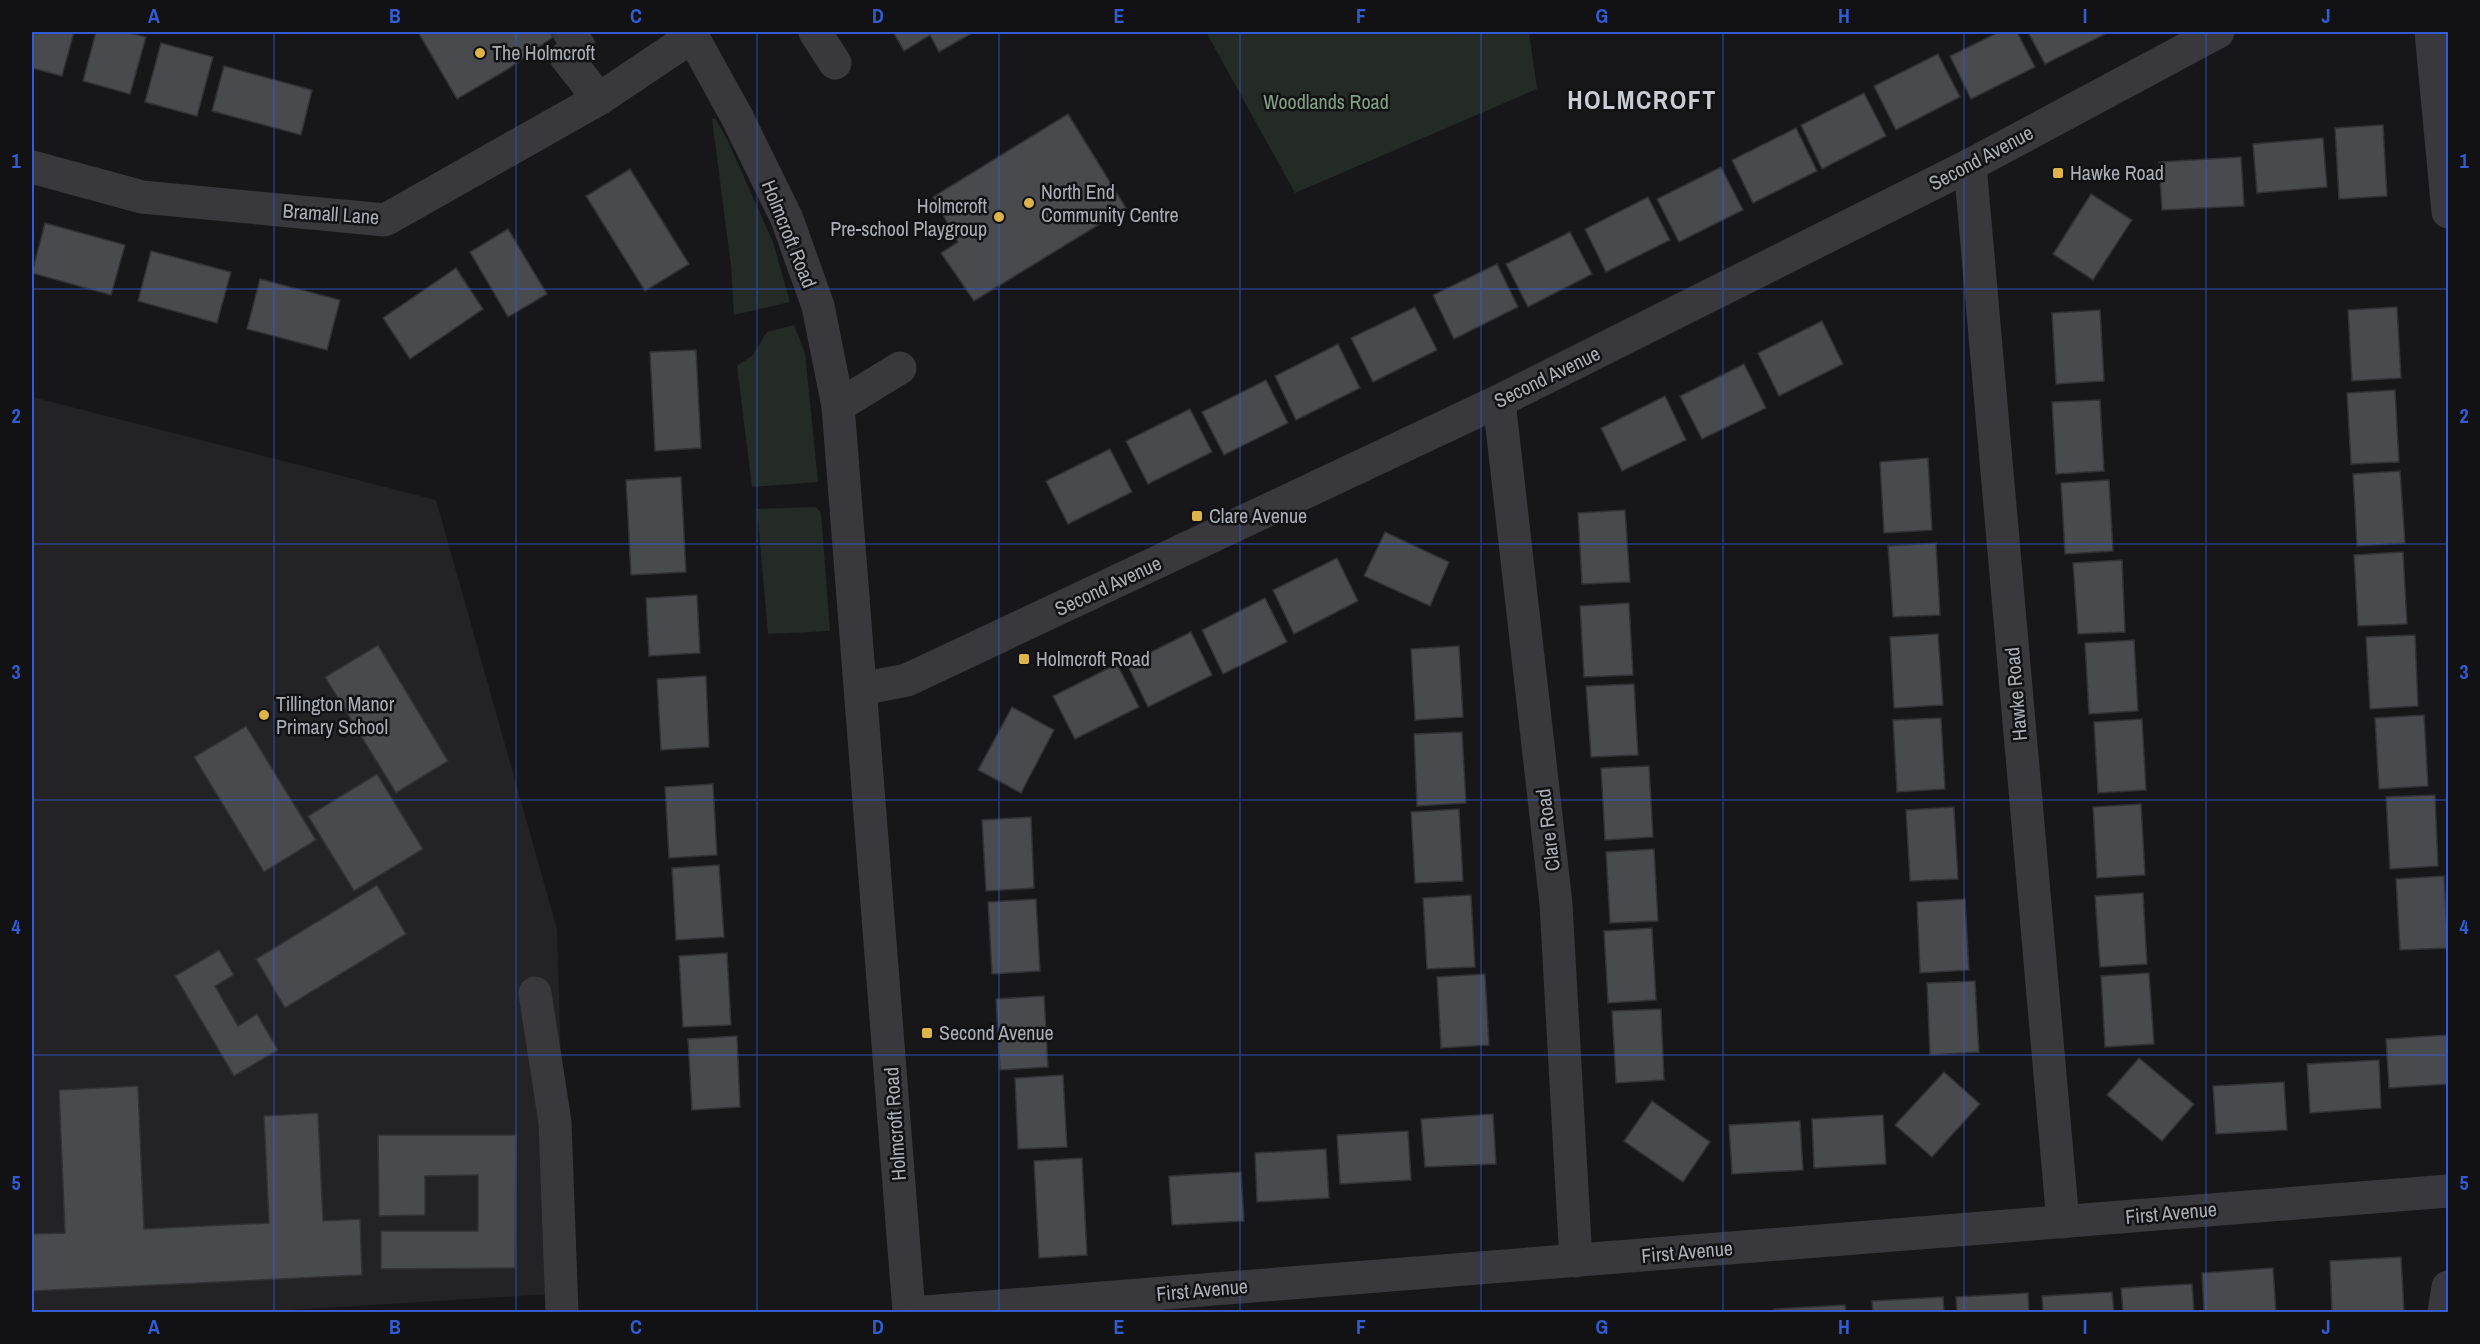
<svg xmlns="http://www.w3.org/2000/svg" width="2480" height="1344" font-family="'Archivo Narrow',sans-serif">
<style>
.built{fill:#232326}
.green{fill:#242a25}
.building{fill:#494a4e;stroke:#323135;stroke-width:1.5}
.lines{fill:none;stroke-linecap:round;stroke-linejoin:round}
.minor{stroke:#39393d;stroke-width:33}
.grid{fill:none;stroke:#325cd3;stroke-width:1.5;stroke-opacity:0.55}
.poi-dot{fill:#deb34a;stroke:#121214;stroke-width:2}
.labels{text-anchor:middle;stroke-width:5;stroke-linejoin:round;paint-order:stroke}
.poi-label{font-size:20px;fill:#abaeb7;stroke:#121214;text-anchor:start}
.park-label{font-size:20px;fill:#84a087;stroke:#121214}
.street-label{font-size:20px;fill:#abaeb7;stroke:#121214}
.district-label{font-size:26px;font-weight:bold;letter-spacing:1.5px;fill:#cbcdd4;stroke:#121214}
.neatline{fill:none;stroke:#325cd3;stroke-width:2}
.grid-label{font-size:20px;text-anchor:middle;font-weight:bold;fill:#325cd3}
</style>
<rect width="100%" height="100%" fill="#171719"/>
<!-- built -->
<polygon class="built" points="32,397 436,500 557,929 568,1293 256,1312 32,1312"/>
<!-- green -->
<g class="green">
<polygon points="1206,32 1529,32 1537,89 1295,193"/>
<polygon points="715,118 727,139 773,242 790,302 734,315 731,266 712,119"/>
<polygon points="794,325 805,353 818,482 752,487 737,366 753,355 767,332"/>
<polygon points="816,507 821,513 830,631 768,634 757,509"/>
</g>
<!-- building -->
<g class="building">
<polygon points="32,32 74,32 62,76 32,68"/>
<polygon points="96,32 125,32 146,37 130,94 83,81"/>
<polygon points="418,32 550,32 553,37 508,69 457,99"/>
<polygon points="893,32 974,32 939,52 930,35 904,51"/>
<polygon points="1999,32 2017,32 2035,67 1971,99 1950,56"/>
<polygon points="2028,32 2109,32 2045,64"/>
<polygon points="161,43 213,57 197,116 145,102"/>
<polygon points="1938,54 1960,97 1896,130 1874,86"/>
<polygon points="224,66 312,90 301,135 212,111"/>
<polygon points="1864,93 1886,136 1822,169 1801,125"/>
<polygon points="1068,114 1126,208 974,301 941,253 958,242 933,197"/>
<polygon points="2383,125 2387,196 2339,199 2335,128"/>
<polygon points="1796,128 1817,171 1753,203 1732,160"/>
<polygon points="2323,138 2327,187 2257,193 2253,144"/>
<polygon points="2241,157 2244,206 2162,210 2159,162"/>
<polygon points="1721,167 1743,210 1679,242 1657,199"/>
<polygon points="630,169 689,264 645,291 586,196"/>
<polygon points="2091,194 2132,220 2093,280 2053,254"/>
<polygon points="1648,197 1670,240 1606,272 1585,229"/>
<polygon points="45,223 125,245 111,295 32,273"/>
<polygon points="508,229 547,294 508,317 470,252"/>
<polygon points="1570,232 1592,274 1528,307 1506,264"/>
<polygon points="151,251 231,272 217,323 138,301"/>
<polygon points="1497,264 1518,307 1454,339 1433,295"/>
<polygon points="456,268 483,309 410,359 383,318"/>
<polygon points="260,279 340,300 327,350 247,329"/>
<polygon points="1415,307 1437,350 1373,382 1351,338"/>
<polygon points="2397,307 2401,378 2352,381 2348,310"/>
<polygon points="2100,310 2104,381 2056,384 2052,313"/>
<polygon points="1822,321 1843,364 1779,396 1758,353"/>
<polygon points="1338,344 1360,388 1296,420 1275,376"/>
<polygon points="696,350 701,448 655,451 650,352"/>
<polygon points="1744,364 1766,408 1702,439 1680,396"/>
<polygon points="1266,380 1288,423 1224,455 1202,412"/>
<polygon points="2395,390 2399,462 2351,464 2347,393"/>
<polygon points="1665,396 1686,440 1622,471 1601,428"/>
<polygon points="2100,400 2104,471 2056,474 2052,402"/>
<polygon points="1190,409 1212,452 1148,484 1126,441"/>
<polygon points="1110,449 1132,492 1068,524 1046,481"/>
<polygon points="1928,458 1932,530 1884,533 1880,462"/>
<polygon points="2400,471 2405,543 2357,546 2353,474"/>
<polygon points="681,477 686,572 631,575 626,480"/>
<polygon points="2109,480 2113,551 2065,554 2061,483"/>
<polygon points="1625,510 1630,582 1582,584 1578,513"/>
<polygon points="1385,532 1449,562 1430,606 1364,576"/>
<polygon points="1936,543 1940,615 1893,617 1888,546"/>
<polygon points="2403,552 2407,624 2358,626 2354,555"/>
<polygon points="1337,558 1358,601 1294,634 1273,590"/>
<polygon points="2122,560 2125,632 2078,634 2073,563"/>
<polygon points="697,595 700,653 649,656 646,598"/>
<polygon points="1265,598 1287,642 1223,674 1202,630"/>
<polygon points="1629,603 1633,675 1584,677 1580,606"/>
<polygon points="1191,632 1212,675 1148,707 1127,664"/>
<polygon points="1938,634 1943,705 1894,708 1890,637"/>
<polygon points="2415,635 2418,706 2370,709 2366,637"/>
<polygon points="2134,640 2138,711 2089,714 2085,643"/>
<polygon points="378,645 448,761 396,793 325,677"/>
<polygon points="1459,646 1463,717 1415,720 1411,649"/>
<polygon points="1117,664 1139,707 1075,739 1053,696"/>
<polygon points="706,676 709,747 661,750 657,679"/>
<polygon points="1634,684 1638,755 1591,757 1586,686"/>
<polygon points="1012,707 1054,730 1021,793 978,770"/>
<polygon points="2424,715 2428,786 2379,789 2375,718"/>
<polygon points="1941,718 1945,789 1897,792 1893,720"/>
<polygon points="2142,719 2146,790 2098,793 2094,722"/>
<polygon points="246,726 316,840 264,872 194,757"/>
<polygon points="1462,732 1466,803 1417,806 1414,734"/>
<polygon points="1649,766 1653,837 1605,840 1601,768"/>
<polygon points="377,774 423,849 354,891 308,816"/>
<polygon points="713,784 717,855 669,858 665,787"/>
<polygon points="2435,795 2438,866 2390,869 2386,797"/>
<polygon points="2141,804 2145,875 2097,878 2093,807"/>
<polygon points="1954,807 1958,879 1910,881 1906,810"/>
<polygon points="1459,809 1463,881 1415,883 1411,812"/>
<polygon points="1031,817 1034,888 986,891 982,820"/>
<polygon points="1654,849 1658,921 1610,923 1606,852"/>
<polygon points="719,865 724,937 676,940 672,868"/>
<polygon points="2444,876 2448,948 2400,950 2396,879"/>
<polygon points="377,885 406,934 285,1008 256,959"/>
<polygon points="2143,893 2147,964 2100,967 2095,896"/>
<polygon points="1471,895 1475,967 1427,969 1423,898"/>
<polygon points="1036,899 1040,971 992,974 988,902"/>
<polygon points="1965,899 1969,970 1920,973 1917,902"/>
<polygon points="1652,928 1656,1000 1608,1003 1604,931"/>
<polygon points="219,950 234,975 215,986 238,1026 257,1014 278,1050 234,1076 175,976"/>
<polygon points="727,953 731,1025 683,1027 679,956"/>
<polygon points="2149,973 2154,1044 2105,1047 2101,976"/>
<polygon points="1485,974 1489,1045 1441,1048 1437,977"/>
<polygon points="1975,981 1979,1052 1930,1055 1927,983"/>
<polygon points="1044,996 1048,1067 1000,1070 996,999"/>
<polygon points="1661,1009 1664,1080 1616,1083 1612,1011"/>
<polygon points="2448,1035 2448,1084 2389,1088 2386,1039"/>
<polygon points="737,1036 740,1107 692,1110 688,1039"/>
<polygon points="2139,1058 2194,1104 2162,1141 2107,1095"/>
<polygon points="2379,1060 2381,1108 2310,1113 2307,1064"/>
<polygon points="1944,1072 1980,1104 1932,1157 1895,1125"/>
<polygon points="1063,1075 1067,1147 1018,1149 1015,1078"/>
<polygon points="2284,1082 2287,1130 2216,1134 2213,1086"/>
<polygon points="138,1086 144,1229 269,1223 264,1116 318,1113 323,1221 360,1219 362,1275 32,1291 32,1234 65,1233 59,1090"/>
<polygon points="1652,1101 1710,1142 1683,1182 1624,1141"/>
<polygon points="1493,1114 1496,1164 1425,1167 1421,1119"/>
<polygon points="1883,1115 1886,1164 1814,1168 1812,1119"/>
<polygon points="1800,1121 1803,1170 1732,1174 1729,1125"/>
<polygon points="1408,1131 1411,1180 1340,1184 1337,1135"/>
<polygon points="378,1135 516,1135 515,1268 381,1269 381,1231 478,1231 478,1175 425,1176 425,1215 379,1216"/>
<polygon points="1326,1149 1329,1198 1257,1202 1255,1153"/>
<polygon points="1082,1158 1087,1255 1039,1258 1034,1161"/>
<polygon points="1241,1172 1244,1221 1172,1225 1169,1176"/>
<polygon points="2401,1257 2404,1312 2332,1312 2330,1261"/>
<polygon points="2273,1268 2276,1312 2204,1312 2202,1273"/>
<polygon points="2192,1284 2194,1312 2123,1312 2121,1288"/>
<polygon points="2112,1292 2114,1312 2043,1312 2042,1296"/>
<polygon points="2028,1293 2029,1312 1957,1312 1956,1297"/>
<polygon points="1943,1297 1944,1312 1873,1312 1872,1301"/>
<polygon points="1845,1305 1846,1312 1774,1312 1774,1309"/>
</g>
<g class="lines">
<!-- minor -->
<g class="minor">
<polyline points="569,32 579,46 566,57 599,99"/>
<polyline points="690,32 737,117 787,219 818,306 838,406 909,1312"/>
<polyline points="815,32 835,63"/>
<polyline points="2431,32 2448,212"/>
<polyline points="1970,165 2063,1222"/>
<polyline points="32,167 142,197 385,220 599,99 693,36"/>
<polyline points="1499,401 1556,904 1576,1261"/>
<polyline points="838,406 900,368"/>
<polyline points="861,689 907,680 1499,401 1970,165 2218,32"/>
<polyline points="535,993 555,1122 562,1312"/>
<polyline points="925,1312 2448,1191"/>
<polyline points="2444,1312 2448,1287"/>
</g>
</g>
<!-- grid -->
<path class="grid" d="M274,32V1312M516,32V1312M757,32V1312M999,32V1312M1240,32V1312M1481,32V1312M1723,32V1312M1964,32V1312M2206,32V1312M32,289H2448M32,544H2448M32,800H2448M32,1055H2448"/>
<!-- markers -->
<g class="poi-dot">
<circle cx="480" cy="53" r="6"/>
<rect x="2052" y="167" width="12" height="12" rx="3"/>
<circle cx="1029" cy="203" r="6"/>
<circle cx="999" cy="217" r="6"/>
<rect x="1191" y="510" width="12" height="12" rx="3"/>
<rect x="1018" y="653" width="12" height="12" rx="3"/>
<circle cx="264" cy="715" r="6"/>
<rect x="921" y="1027" width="12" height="12" rx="3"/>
</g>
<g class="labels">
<!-- poi labels -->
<g class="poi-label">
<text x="492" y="60">The Holmcroft</text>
<text x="2070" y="180">Hawke Road</text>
<text x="1041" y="199">North End<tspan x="1041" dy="23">Community Centre</tspan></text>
<text x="987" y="213" text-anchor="end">Holmcroft<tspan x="987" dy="23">Pre-school Playgroup</tspan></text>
<text x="1209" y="523">Clare Avenue</text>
<text x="1036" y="666">Holmcroft Road</text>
<text x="276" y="711">Tillington Manor<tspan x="276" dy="23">Primary School</tspan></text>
<text x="939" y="1040">Second Avenue</text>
</g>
<!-- park labels -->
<g class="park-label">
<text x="1326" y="109">Woodlands Road</text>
</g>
<!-- street labels -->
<g class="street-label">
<text transform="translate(1981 158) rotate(-28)" y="7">Second Avenue</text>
<text transform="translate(331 214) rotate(4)" y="7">Bramall Lane</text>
<text transform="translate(789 234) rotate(68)" y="7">Holmcroft Road</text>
<text transform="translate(1547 377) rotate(-26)" y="7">Second Avenue</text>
<text transform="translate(1108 586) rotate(-25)" y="7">Second Avenue</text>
<text transform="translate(2016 694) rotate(-95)" y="7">Hawke Road</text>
<text transform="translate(1548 830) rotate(-97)" y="7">Clare Road</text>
<text transform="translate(895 1124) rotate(-94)" y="7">Holmcroft Road</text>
<text transform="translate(2171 1213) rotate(-5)" y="7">First Avenue</text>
<text transform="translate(1687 1252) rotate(-5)" y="7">First Avenue</text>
<text transform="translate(1202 1290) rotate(-5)" y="7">First Avenue</text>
</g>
<!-- district labels -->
<g class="district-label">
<text x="1642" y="109">HOLMCROFT</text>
</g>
</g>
<!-- border -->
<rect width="2480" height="1344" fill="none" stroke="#121214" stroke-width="66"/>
<rect x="33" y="33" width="2414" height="1278" class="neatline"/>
<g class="grid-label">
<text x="154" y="23">A</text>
<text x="395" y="23">B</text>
<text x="636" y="23">C</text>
<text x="878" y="23">D</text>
<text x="1119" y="23">E</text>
<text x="1361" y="23">F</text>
<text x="1602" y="23">G</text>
<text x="1844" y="23">H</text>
<text x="2085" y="23">I</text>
<text x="2326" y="23">J</text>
<text x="16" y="168">1</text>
<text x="2464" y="168">1</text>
<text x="16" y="423">2</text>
<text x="2464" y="423">2</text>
<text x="16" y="679">3</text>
<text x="2464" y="679">3</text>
<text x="16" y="934">4</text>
<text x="2464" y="934">4</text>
<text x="16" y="1190">5</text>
<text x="2464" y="1190">5</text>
<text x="154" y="1334">A</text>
<text x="395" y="1334">B</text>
<text x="636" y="1334">C</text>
<text x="878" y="1334">D</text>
<text x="1119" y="1334">E</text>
<text x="1361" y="1334">F</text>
<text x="1602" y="1334">G</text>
<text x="1844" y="1334">H</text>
<text x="2085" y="1334">I</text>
<text x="2326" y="1334">J</text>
</g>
</svg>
